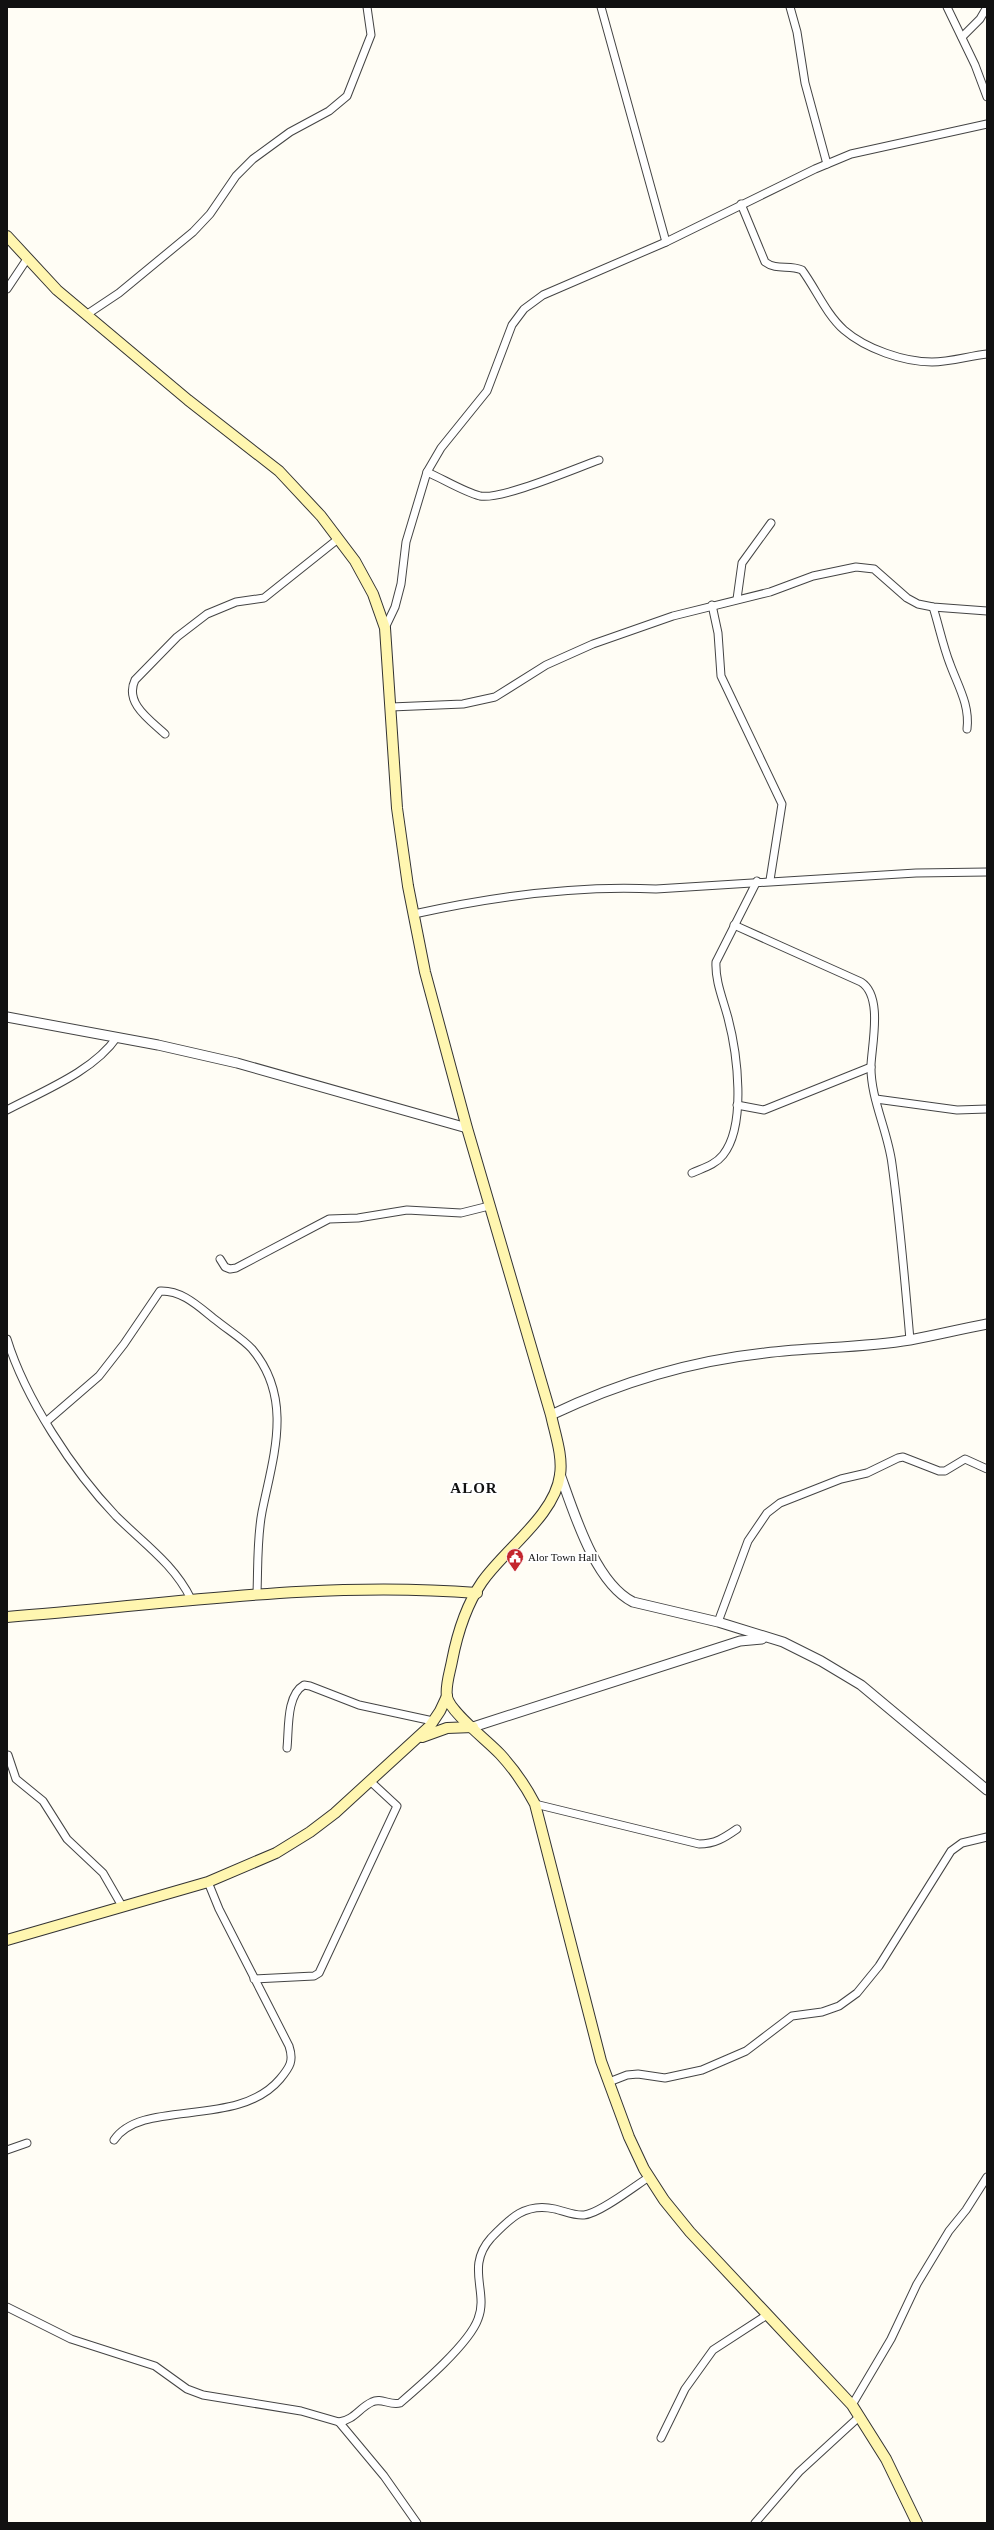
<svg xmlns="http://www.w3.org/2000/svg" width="994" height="2530" font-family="Georgia,serif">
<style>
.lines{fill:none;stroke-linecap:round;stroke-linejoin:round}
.minor-casing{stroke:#444;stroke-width:9}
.tertiary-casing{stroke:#444;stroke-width:11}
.secondary-casing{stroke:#333;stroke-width:12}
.minor{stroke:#fff;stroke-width:7}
.tertiary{stroke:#fff;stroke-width:9}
.secondary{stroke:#fff6b0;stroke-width:10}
.labels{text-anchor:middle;stroke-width:4;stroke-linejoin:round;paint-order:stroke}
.poi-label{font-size:11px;fill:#111;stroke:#fff;text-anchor:start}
.district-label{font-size:15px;font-weight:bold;letter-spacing:1px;fill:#111;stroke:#fff}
</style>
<rect width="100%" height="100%" fill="#fffdf5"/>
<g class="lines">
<!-- minor casing -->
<g class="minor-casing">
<g id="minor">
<polyline points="601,7 666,242"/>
<polyline points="790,7 797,32 805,83 827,164"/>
<polyline points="947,7 975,65 987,97"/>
<polyline points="962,37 980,19 987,7"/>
<path d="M741,204L765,262C777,271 789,264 802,270C816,289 826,314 844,330C866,349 904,362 932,362C950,362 969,356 987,354"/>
<polyline points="7,289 27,259"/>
<polyline points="86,315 119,293 193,232 210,214 236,176 253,159 290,132 329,111 347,96 371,35 367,7"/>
<path d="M427,472C443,479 464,492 480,496C502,500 576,468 599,460"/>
<polyline points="737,599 742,563 771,523"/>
<polyline points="712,605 718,633 721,676 782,804 770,880"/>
<path d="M933,607C939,626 943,646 950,664C958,686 970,705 967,729"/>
<polyline points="385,628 395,607 401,584 406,542 427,472 441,448 487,391 512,325 524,309 543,295 666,242 815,169 851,154 987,124"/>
<polyline points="391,707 463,704 495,697 546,665 593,644 673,616 770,592 813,576 856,567 874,569 907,598 918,604 933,607 987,611"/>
<path d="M165,734C150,720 124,703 135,680L177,637L207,614L236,602L264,598L338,539"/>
<path d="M414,914C491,897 578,885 656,889L916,873L987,872"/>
<path d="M734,925L861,982C883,996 872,1043 871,1065C870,1098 888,1131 892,1164C900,1222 905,1281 910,1340"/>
<polyline points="876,1099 957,1110 987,1109"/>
<polyline points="737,1105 764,1110 871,1067"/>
<path d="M7,1110C43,1091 94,1071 117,1037"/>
<path d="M692,1173C703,1168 715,1165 723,1155C747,1125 737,1052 728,1018C723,999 715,981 716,962L757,881"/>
<polyline points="220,1259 225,1267 230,1269 236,1268 329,1219 358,1218 407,1210 461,1213 489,1206"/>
<path d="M7,1339C25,1398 73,1471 116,1516C143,1543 174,1564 191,1599"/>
<path d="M47,1421L99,1376L124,1344L160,1291C183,1290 200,1308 217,1321C228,1330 243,1339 252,1349C294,1399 273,1457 262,1512C257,1538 258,1566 257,1593"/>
<polyline points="718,1622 748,1541 767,1513 780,1503 841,1479 867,1473 898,1458 903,1457 939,1471 945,1471 965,1459 987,1469"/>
<path d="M287,1748C289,1730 286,1695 304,1685L310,1686L359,1705L433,1721"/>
<polyline points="8,1755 16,1779 43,1801 67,1839 103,1873 122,1906"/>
<path d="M535,1804L699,1844C715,1844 724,1838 737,1829"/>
<polyline points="254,1979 314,1976 319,1973 397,1806 370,1781"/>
<polyline points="609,2082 627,2075 638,2074 665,2078 702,2070 746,2051 792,2016 822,2012 839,2006 857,1993 879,1966 951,1851 962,1843 987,1837"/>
<path d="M114,2140C142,2098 238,2129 280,2079C290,2067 294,2061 289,2046L219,1909L208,1882"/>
<polyline points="7,2150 27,2143"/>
<polyline points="7,2307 71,2339 155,2366 187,2389 203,2395 301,2411 339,2422 384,2476 417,2523"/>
<polyline points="852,2405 891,2339 917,2284 949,2231 966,2210 987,2177"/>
<path d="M339,2422C354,2420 359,2408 372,2402C381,2397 390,2406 400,2403C421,2385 469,2344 478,2319C489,2292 465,2267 491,2238C510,2218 526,2202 555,2209C564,2211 575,2216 584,2215C599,2214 635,2186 649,2177"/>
<polyline points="661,2438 685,2389 713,2350 767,2315"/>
<polyline points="755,2523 799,2472 860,2416"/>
</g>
</g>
<!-- tertiary casing -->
<g class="tertiary-casing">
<g id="tertiary">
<polyline points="7,1017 158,1045 237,1063 467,1128"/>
<path d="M551,1415C618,1383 690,1361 765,1353C813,1347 862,1348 910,1340C936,1335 961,1329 987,1324"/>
<path d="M560,1474C574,1513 595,1583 633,1602L718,1622L783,1642L821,1661L861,1685L987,1790"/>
<polyline points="473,1727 740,1641 762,1639"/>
</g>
</g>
<!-- secondary casing -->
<g class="secondary-casing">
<g id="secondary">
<path d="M7,236L57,290L188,400L279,471L321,516L355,561L373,594L385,628L397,808L408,886L425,972L467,1128L551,1415C555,1434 563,1456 560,1475C555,1515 505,1549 482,1582C467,1604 457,1635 452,1661C450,1672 445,1686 447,1697C450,1712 488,1741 500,1754C514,1769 525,1785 535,1804L601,2061L629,2137L644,2169L664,2200L690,2232L852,2405L886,2459L917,2523"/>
<path d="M7,1617C164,1605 319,1580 477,1593"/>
<polyline points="422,1737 447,1728 473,1727"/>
<polyline points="7,1940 208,1882 276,1853 310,1832 335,1813 430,1726 440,1711 447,1696"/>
</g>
</g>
<!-- minor -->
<use href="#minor" class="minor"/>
<!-- tertiary -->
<use href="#tertiary" class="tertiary"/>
<!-- secondary -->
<use href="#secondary" class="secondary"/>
</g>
<!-- icons -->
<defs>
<g id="civic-pin" transform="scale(0.9)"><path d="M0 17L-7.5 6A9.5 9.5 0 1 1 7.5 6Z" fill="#c4262e" stroke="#fff"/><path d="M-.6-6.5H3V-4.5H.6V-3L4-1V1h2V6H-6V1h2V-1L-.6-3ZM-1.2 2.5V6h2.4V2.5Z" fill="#fff"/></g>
</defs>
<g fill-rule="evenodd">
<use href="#civic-pin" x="515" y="1557"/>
</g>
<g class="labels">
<!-- poi labels -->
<g class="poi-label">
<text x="528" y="1561">Alor Town Hall</text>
</g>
<!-- district labels -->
<g class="district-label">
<text x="474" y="1493">ALOR</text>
</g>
</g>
<!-- border -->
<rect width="994" height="2530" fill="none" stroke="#111111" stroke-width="16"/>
</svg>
